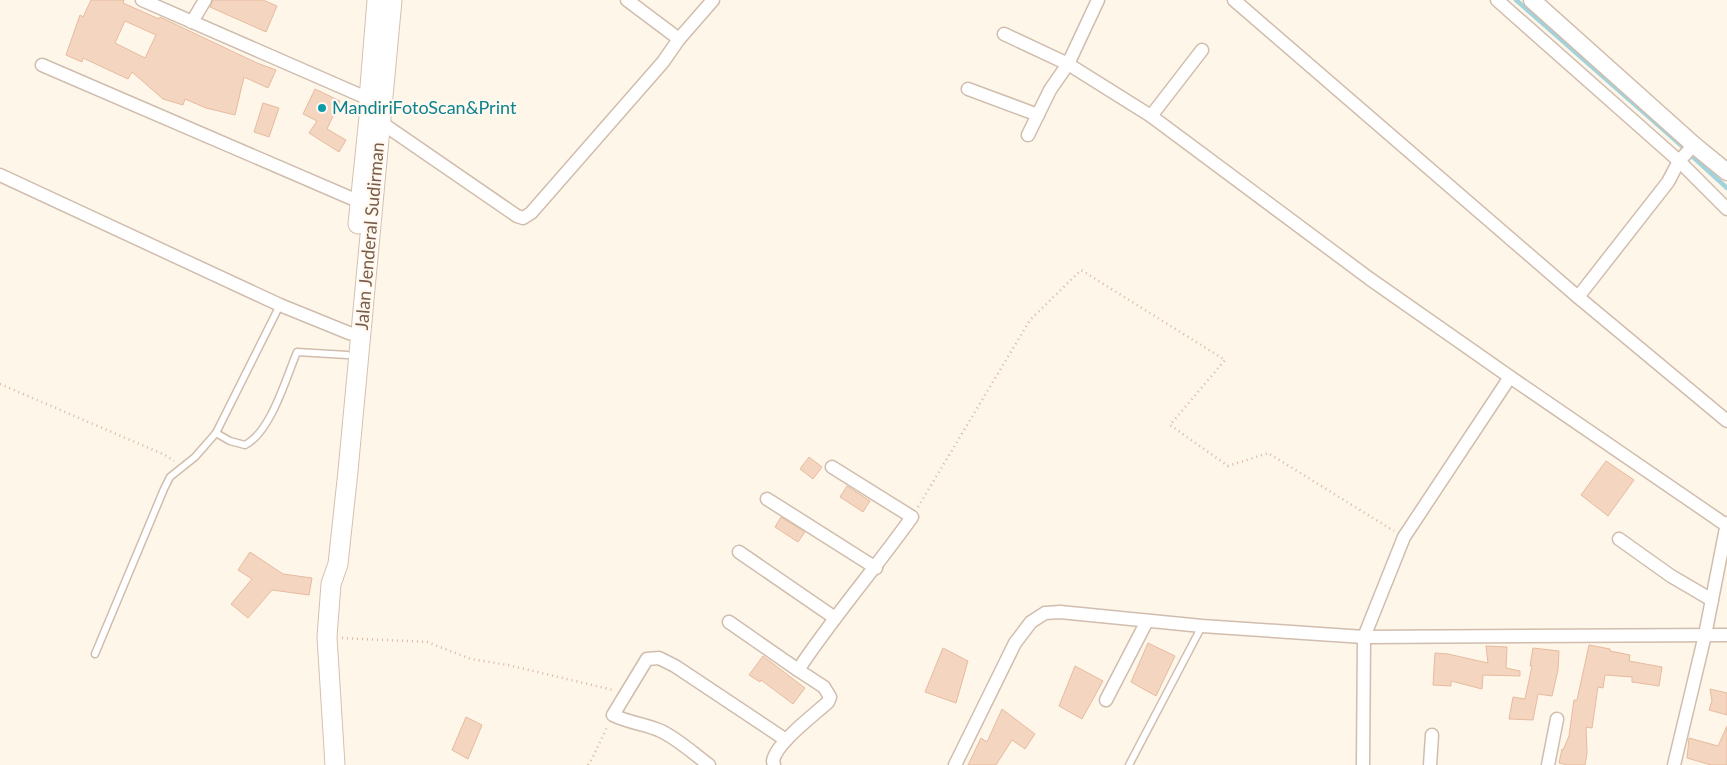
<svg xmlns="http://www.w3.org/2000/svg" width="1727" height="765" font-family="Lato,sans-serif">
<style>
.lines{fill:none;stroke-linecap:round;stroke-linejoin:round}
.stream{stroke:#a2d2db;stroke-width:4.5}
.building{fill:#f4d5bf;stroke:#e7bb9f;fill-rule:evenodd}
.service-casing{stroke:#d1bdad;stroke-width:9}
.minor-casing{stroke:#d1bdad;stroke-width:15}
.tertiary-casing{stroke:#d1bdad;stroke-width:19}
.secondary-casing{stroke:#d6c0ad;stroke-width:21}
.path{stroke:#dab8a2;stroke-width:2.5;stroke-dasharray:1 4;stroke-linecap:butt}
.service{stroke:#fff;stroke-width:6}
.minor{stroke:#fff;stroke-width:12}
.tertiary{stroke:#fff;stroke-width:16}
.secondary{stroke:#fff;stroke-width:19}
.culture-dot{fill:#0f9aa8;stroke:#fff9f0;stroke-width:2}
.labels{text-anchor:middle;stroke-width:4.5;stroke-linejoin:round;paint-order:stroke}
.culture-label{font-size:18px;fill:#0d838f;stroke:#fff9f0;text-anchor:start}
.street-label{font-size:18px;fill:#7a5c4b;stroke:#fff9f0}
</style>
<rect width="100%" height="100%" fill="#fdf6e9"/>
<g class="lines">
<!-- stream -->
<g class="stream">
<polyline points="1516,0 1682,146"/>
<polyline points="1692,156 1727,188"/>
</g>
</g>
<!-- building -->
<g class="building">
<path d="M91,0H124L123,3L159,19L160,17L257,63L276,70L268,88L244,77L235,115L206,108L185,99L183,105L163,99L132,72L128,79L83,58L82,62L66,55L80,15L83,17ZM125,21L156,35L145,58L115,43Z"/>
<polygon points="213,0 263,0 277,6 266,32 210,7"/>
<polygon points="315,89 340,101 327,129 346,140 339,152 309,133 317,121 303,114"/>
<polygon points="263,103 279,108 269,137 254,132"/>
<polygon points="809,457 822,467 813,479 800,469"/>
<polygon points="1606,461 1634,480 1608,516 1581,495"/>
<polygon points="847,486 870,501 863,512 840,497"/>
<polygon points="781,517 805,532 798,542 775,527"/>
<polygon points="250,552 283,574 312,578 309,595 272,590 248,618 231,604 252,579 238,570"/>
<polygon points="1148,643 1175,656 1156,696 1131,682"/>
<polygon points="1589,645 1610,649 1610,651 1630,655 1629,661 1662,667 1659,686 1632,682 1632,677 1605,675 1603,688 1598,687 1592,728 1586,727 1587,753 1585,765 1568,765 1559,763 1562,749 1563,750 1569,736 1574,700 1577,700"/>
<polygon points="1486,646 1507,647 1506,668 1520,671 1520,676 1483,675 1482,689 1451,681 1451,686 1433,685 1435,653 1448,654 1488,663"/>
<polygon points="943,648 968,661 956,703 925,692"/>
<polygon points="1533,648 1559,651 1558,670 1552,696 1538,694 1533,720 1509,719 1513,697 1525,699 1532,666 1530,666"/>
<polygon points="763,656 805,688 793,704 761,680 760,682 749,675"/>
<polygon points="1075,666 1103,681 1082,719 1059,706"/>
<polygon points="1710,689 1727,693 1727,715 1709,710 1712,701"/>
<polygon points="1002,709 1035,734 1025,749 1012,740 996,765 968,765 981,738 987,742"/>
<polygon points="466,717 482,725 468,759 452,750"/>
<polygon points="1727,726 1727,765 1711,765 1687,758 1689,738 1718,746"/>
</g>
<g class="lines">
<!-- service casing -->
<g class="service-casing">
<g id="service">
<path d="M216,433L230,441L245,445C271,432 286,378 297,352L347,355"/>
<polyline points="95,654 164,489 170,477 195,457 216,433 280,305"/>
<polyline points="1129,765 1202,626"/>
</g>
</g>
<!-- minor casing -->
<g class="minor-casing">
<g id="minor">
<polyline points="142,0 369,99"/>
<polyline points="627,0 679,39"/>
<polyline points="1234,0 1578,297 1727,421"/>
<polyline points="1497,0 1679,161 1727,209"/>
<polyline points="192,22 205,0"/>
<polyline points="1004,34 1068,64 1151,116 1370,279 1510,377 1726,525"/>
<polyline points="42,65 360,202"/>
<polyline points="968,89 1038,115"/>
<polyline points="1151,116 1202,50"/>
<polyline points="376,119 517,216 523,218 531,213 663,62 679,39 713,0"/>
<polyline points="1028,135 1050,90 1068,64 1098,0"/>
<polyline points="0,175 280,305 349,333 361,336"/>
<polyline points="1578,297 1668,182 1679,161 1694,145"/>
<polyline points="767,499 876,568"/>
<polyline points="1619,539 1671,576 1712,600"/>
<polyline points="739,552 835,618"/>
<polyline points="729,622 798,670"/>
<polyline points="1106,700 1147,621"/>
<path d="M709,765C694,754 678,739 661,731C646,724 629,723 613,715L647,659L659,658L675,666L786,740"/>
<path d="M774,765L773,761C776,743 814,715 828,702L830,697L824,687L798,670C833,617 875,569 912,517L832,467"/>
<polyline points="955,765 1015,643 1031,622 1045,613 1060,612 1202,626 1364,637 1727,635"/>
<polyline points="1363,765 1364,637 1404,537 1510,377"/>
<polyline points="1430,765 1432,735"/>
<polyline points="1548,765 1557,719"/>
<polyline points="1674,765 1705,635 1727,523"/>
</g>
</g>
<!-- tertiary casing -->
<g class="tertiary-casing">
<polyline id="tertiary" points="1532,0 1694,145 1727,172"/>
</g>
<!-- secondary casing -->
<g class="secondary-casing">
<g id="secondary">
<polyline points="358,224 369,117 369,99 377,0"/>
<polyline points="335,765 327,637 331,584 338,564 348,471 392,0"/>
</g>
</g>
<!-- path -->
<g class="path">
<polyline points="0,384 165,455 174,461"/>
<polyline points="918,507 1030,320 1081,270 1225,360 1170,425 1228,466 1268,453 1394,531"/>
<polyline points="342,638 427,642 471,659 508,665 613,690"/>
<polyline points="588,765 592,759 608,725"/>
</g>
<!-- service -->
<use href="#service" class="service"/>
<!-- minor -->
<use href="#minor" class="minor"/>
<!-- tertiary -->
<use href="#tertiary" class="tertiary"/>
<!-- secondary -->
<use href="#secondary" class="secondary"/>
</g>
<!-- markers -->
<circle class="culture-dot" cx="322" cy="108" r="5"/>
<g class="labels">
<!-- culture labels -->
<g class="culture-label">
<text x="332" y="114">MandiriFotoScan&amp;Print</text>
</g>
<!-- street labels -->
<g class="street-label">
<text transform="translate(370 236) rotate(-85)" y="6">Jalan Jenderal Sudirman</text>
</g>
</g>
</svg>
